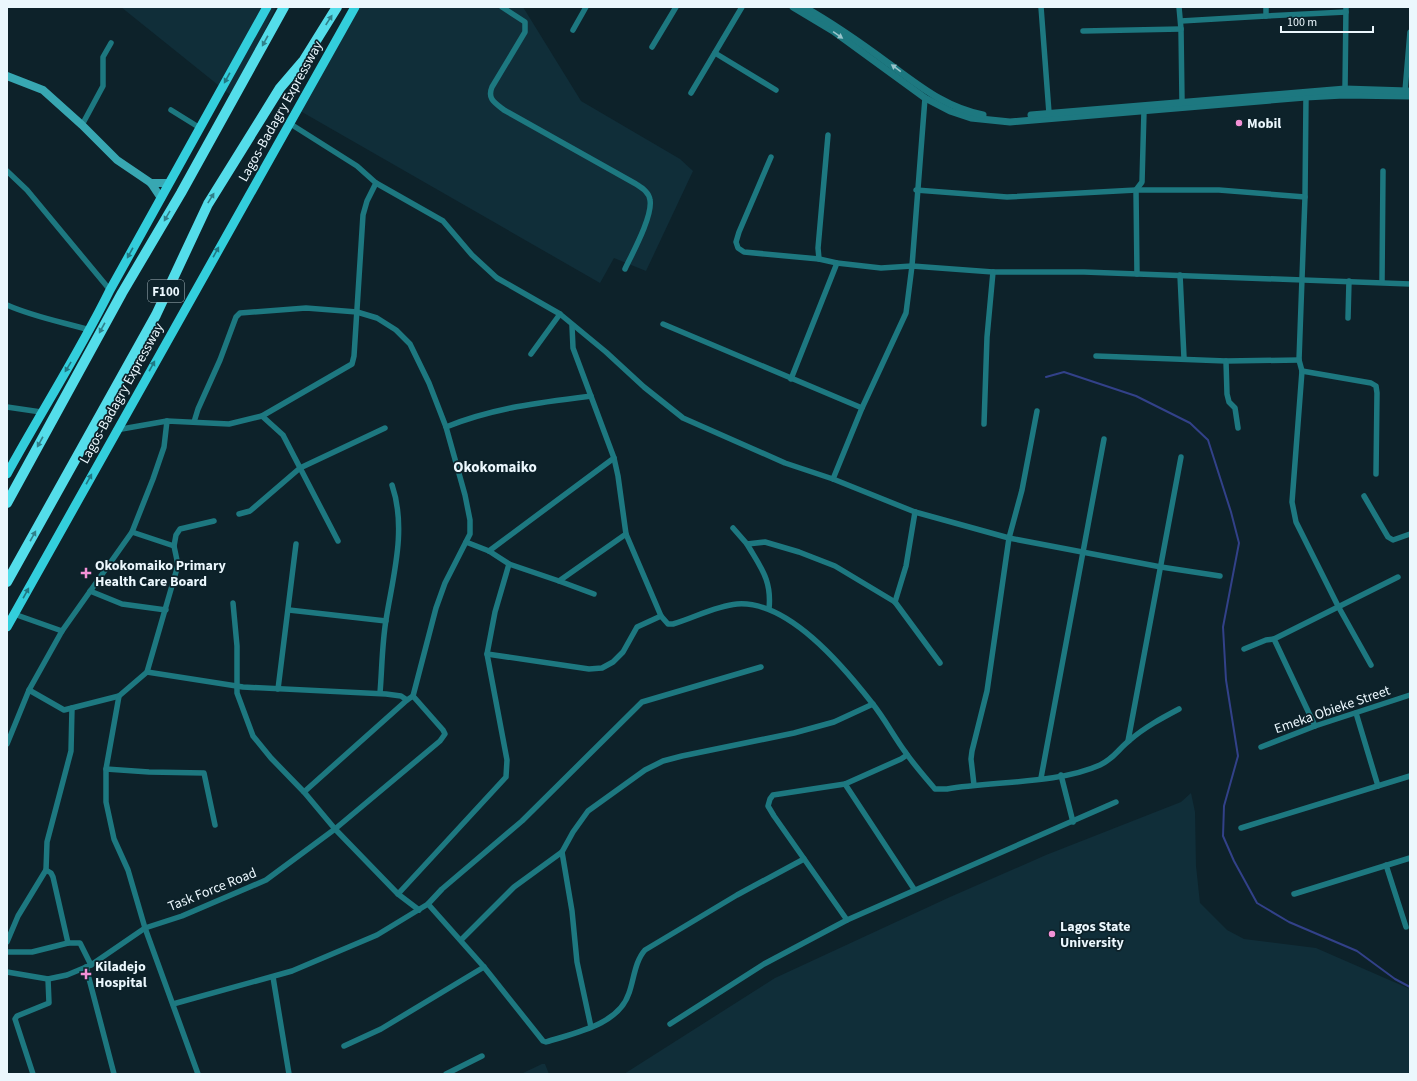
<svg xmlns="http://www.w3.org/2000/svg" width="1417" height="1081" font-family="'Source Sans 3',sans-serif">
<style>
.built{fill:#102e39}
.lines{fill:none;stroke-linecap:round;stroke-linejoin:round}
.stream{stroke:#324189;stroke-width:2}
.minor{stroke:#1d7880;stroke-width:5.5}
.tertiary{stroke:#1d7880;stroke-width:7}
.secondary{stroke:#38a7b2;stroke-width:8}
.primary{stroke:#33cedc;stroke-width:9}
.trunk{stroke:#54ddea;stroke-width:10}
.oneway{fill:#30808a}
.oneway2{fill:#99c4cb}
.oneway3{fill:#207883}
.poi-dot{fill:#f391d6;stroke:#0d222a;stroke-width:1.5}
.labels{text-anchor:middle;stroke-width:3.5;stroke-linejoin:round;paint-order:stroke}
.shield{fill:#0d222a;stroke:#a8b7be;stroke-width:1}
.shield-label{font-size:13px;font-weight:bold;fill:#ebf7fd}
.street-label{font-size:14px;fill:#ebf7fd;stroke:#0d222a}
.poi-label{font-size:14px;font-weight:bold;fill:#ebf7fd;stroke:#0d222a;text-anchor:start}
.neighbourhood-label{font-size:15px;font-weight:bold;fill:#ebf7fd;stroke:#0d222a}
</style>
<rect width="100%" height="100%" fill="#0d222a"/>
<!-- built -->
<g class="built">
<polygon points="121,7 276,7 233,97"/>
<polygon points="356,7 523,7 581,101 680,159 693,171 646,271 614,258 600,283 295,108"/>
<polygon points="1191,793 1195,812 1196,866 1200,903 1227,930 1244,939 1316,948 1410,989 1410,1074 624,1074 775,978 950,897 1046,855 1181,802"/>
<polygon points="545,1064 549,1074 521,1074 542,1064"/>
</g>
<g class="lines">
<!-- stream -->
<polyline class="stream" points="1046,377 1064,372 1136,396 1190,423 1208,440 1231,512 1239,543 1223,627 1226,680 1238,756 1224,806 1223,836 1234,861 1257,903 1289,922 1357,951 1395,979 1410,987"/>
<!-- minor -->
<g class="minor">
<path d="M502,7L525,22V32L492,87C487,99 495,103 504,110L636,184C642,188 649,192 650,200C653,216 632,254 625,269"/>
<polyline points="1041,7 1049,113"/>
<polyline points="1179,7 1181,29 1182,101"/>
<polyline points="1266,16 1346,12"/>
<polyline points="1181,21 1266,16 1266,7"/>
<polyline points="573,30 586,7"/>
<polyline points="1083,31 1181,29"/>
<polyline points="652,47 676,7"/>
<polyline points="715,53 776,90"/>
<polyline points="1345,89 1346,7"/>
<polyline points="1405,91 1410,32"/>
<polyline points="691,93 742,7"/>
<polyline points="1306,97 1305,197 1299,360 1302,371 1292,502 1296,522 1338,606 1371,665"/>
<polyline points="171,110 200,128"/>
<polyline points="289,123 357,166 376,183 443,221 472,255 497,278 560,314 606,352 644,387 683,418 785,463 833,479 915,512 1009,538 1161,567 1220,576"/>
<polyline points="82,125 103,86 103,57 111,43"/>
<polyline points="771,157 739,232 736,242 738,248 744,252 819,259 837,263 881,268 912,266 993,272 1084,272 1410,284"/>
<polyline points="7,171 27,190 110,290"/>
<polyline points="916,190 1007,197 1136,190 1219,190 1305,197"/>
<polyline points="819,259 818,248 828,135"/>
<polyline points="1137,274 1136,190 1142,182 1144,111"/>
<polyline points="1180,275 1184,358"/>
<polyline points="1382,282 1383,171"/>
<path d="M7,305C34,317 62,322 90,330"/>
<polyline points="1348,318 1349,281"/>
<polyline points="663,324 862,408"/>
<path d="M572,326L573,348L614,458L618,476L626,534L661,616L668,624H673C694,618 715,606 737,604C788,600 843,666 872,703C885,719 894,737 906,753C915,766 925,777 935,789H947C993,781 1058,784 1100,765C1115,758 1118,749 1130,740C1145,727 1162,718 1179,709"/>
<polyline points="531,354 560,314"/>
<polyline points="1096,356 1226,361 1299,360"/>
<polyline points="1226,361 1227,394 1229,402 1235,408 1238,428"/>
<polyline points="1302,371 1371,383 1376,386 1377,393 1376,474"/>
<polyline points="791,379 837,263"/>
<polyline points="7,407 41,412"/>
<polyline points="262,416 283,435 338,541"/>
<polyline points="194,422 198,409 220,360 236,317 240,313 306,308 357,312 377,318 396,330 410,344 429,383 446,427 465,495 470,520 470,534 445,583 436,608 413,696"/>
<polyline points="984,424 987,337 993,272"/>
<path d="M446,427C492,408 542,402 591,396"/>
<polyline points="116,430 167,421 229,424 262,416 352,364 354,356 363,215 367,201 376,183"/>
<polyline points="833,479 862,408 906,313 912,266 925,98"/>
<polyline points="1364,496 1388,537 1393,540 1410,534"/>
<polyline points="239,514 250,511 300,468 385,428"/>
<polyline points="733,528 747,544 765,542 799,552 835,566 895,602 940,663"/>
<polyline points="466,542 489,551 509,564 559,581 626,534"/>
<path d="M747,544C761,568 772,580 769,609"/>
<polyline points="174,546 176,535 180,529 214,521"/>
<polyline points="489,551 614,458"/>
<polyline points="559,581 594,594"/>
<polyline points="90,591 122,604 166,610"/>
<polyline points="895,602 906,566 915,512"/>
<polyline points="233,603 237,646 237,693 253,736 271,758 304,792 335,829 398,894 419,910"/>
<polyline points="289,610 386,621"/>
<polyline points="14,614 62,631"/>
<polyline points="1244,649 1266,640 1274,639"/>
<polyline points="487,654 589,669 602,668 613,662 623,652 637,627 661,616"/>
<polyline points="278,689 296,544"/>
<polyline points="29,690 64,710 119,696 147,672 178,565 174,546 132,532"/>
<path d="M380,693C382,669 382,644 386,620C393,576 407,529 392,485"/>
<polyline points="119,696 106,769 106,802 114,839 128,870 145,928 198,1074"/>
<polyline points="1356,713 1378,786"/>
<polyline points="1315,726 1274,639 1398,577"/>
<polyline points="1128,741 1181,457"/>
<polyline points="7,744 29,690 62,631 132,532 153,479 164,447 167,421"/>
<polyline points="1261,747 1315,726 1410,695"/>
<polyline points="106,769 149,772 204,773 215,825"/>
<polyline points="1061,775 1073,822"/>
<polyline points="1041,778 1104,439"/>
<polyline points="845,784 914,889"/>
<polyline points="974,785 971,759 972,751 987,691 1009,538 1022,490 1037,411"/>
<polyline points="304,792 407,700"/>
<polyline points="1241,828 1410,776"/>
<polyline points="562,852 572,911 577,962 591,1027"/>
<polyline points="1386,865 1406,927"/>
<polyline points="398,894 506,777 507,760 487,654 495,612 509,564"/>
<polyline points="1294,894 1410,858"/>
<path d="M428,904L484,967L543,1041L546,1042C574,1033 619,1025 629,993C634,979 635,961 645,950L737,895L804,859"/>
<polyline points="847,920 774,816 768,806 770,799 773,795 845,784 901,759 907,755"/>
<polyline points="461,940 514,887 562,852 573,832 588,811 645,770 663,761 682,756 794,733 834,722 873,704"/>
<polyline points="7,942 18,916 46,870"/>
<polyline points="68,943 80,943 91,965"/>
<polyline points="7,952 32,952 68,943 53,877 51,873 46,870 47,842 71,751 72,708"/>
<polyline points="86,967 114,1074"/>
<polyline points="7,972 48,979 67,975 91,965 145,928 182,916 266,880 335,829 440,741 445,734 443,730 413,696 407,700 401,696 386,694 243,687 147,672"/>
<polyline points="273,977 289,1074"/>
<polyline points="173,1004 292,971 377,935 428,904 442,889 522,821 642,702 761,667"/>
<polyline points="670,1024 764,964 847,920 1116,802"/>
<polyline points="344,1046 381,1029 484,967"/>
<polyline points="33,1074 15,1019 17,1016 49,1003 48,979"/>
<polyline points="446,1074 482,1056"/>
</g>
<!-- tertiary -->
<g class="tertiary">
<polyline points="793,7 833,31 925,98 950,111 971,118 1010,122 1306,97 1344,95 1410,96"/>
<path d="M804,7C834,24 861,43 888,63C920,86 944,107 983,115"/>
<polyline points="1031,115 1345,89 1408,91"/>
</g>
<!-- secondary -->
<g class="secondary">
<polyline points="7,76 43,90 82,125 117,160 151,183 161,198"/>
<polyline points="151,183 169,183"/>
</g>
<!-- primary -->
<g class="primary">
<path d="M7,474C41,412 79,353 110,290L267,7"/>
<polyline points="7,627 355,7"/>
</g>
<!-- trunk -->
<g class="trunk">
<polyline points="7,503 122,293 181,193 284,7"/>
<polyline points="7,582 156,315 208,204 280,88 304,60 337,7"/>
</g>
</g>
<!-- one-way arrows -->
<defs><path id="oneway-solid" d="M-6-.8H1V-3.2L6.5 0L1 3.2V.8H-6Z"/></defs>
<g class="oneway">
<use href="#oneway-solid" transform="translate(329 20) rotate(-57)"/>
<use href="#oneway-solid" transform="translate(265 41) rotate(119)"/>
<use href="#oneway-solid" transform="translate(211 198) rotate(-58)"/>
<use href="#oneway-solid" transform="translate(167 216) rotate(120)"/>
<use href="#oneway-solid" transform="translate(102 328) rotate(119)"/>
<use href="#oneway-solid" transform="translate(40 442) rotate(119)"/>
<use href="#oneway-solid" transform="translate(33 536) rotate(-61)"/>
</g>
<g class="oneway2">
<use href="#oneway-solid" transform="translate(838 35) rotate(35)"/>
<use href="#oneway-solid" transform="translate(896 68) rotate(-144)"/>
</g>
<g class="oneway3">
<use href="#oneway-solid" transform="translate(227 78) rotate(119)"/>
<use href="#oneway-solid" transform="translate(216 252) rotate(-61)"/>
<use href="#oneway-solid" transform="translate(130 253) rotate(119)"/>
<use href="#oneway-solid" transform="translate(152 366) rotate(-61)"/>
<use href="#oneway-solid" transform="translate(68 367) rotate(121)"/>
<use href="#oneway-solid" transform="translate(89 479) rotate(-61)"/>
<use href="#oneway-solid" transform="translate(26 593) rotate(-61)"/>
</g>
<!-- markers -->
<g class="poi-dot">
<circle cx="1239" cy="123" r="4"/>
<path d="M84 567h4v4h4v4h-4v4h-4v-4h-4v-4h4z"/>
<circle cx="1052" cy="934" r="4"/>
<path d="M84 968h4v4h4v4h-4v4h-4v-4h-4v-4h4z"/>
</g>
<g class="labels">
<!-- shield labels -->
<rect class="shield" x="148" y="280" width="36" height="22" rx="3"/>
<g class="shield-label">
<text x="166" y="296">F100</text>
</g>
<!-- street labels -->
<g class="street-label">
<text transform="translate(280 111) rotate(-61)" y="5">Lagos-Badagry Expressway</text>
<text transform="translate(121 393) rotate(-61)" y="5">Lagos-Badagry Expressway</text>
<text transform="translate(1332 709) rotate(-19)" y="5">Emeka Obieke Street</text>
<text transform="translate(212 889) rotate(-22)" y="5">Task Force Road</text>
</g>
<!-- poi labels -->
<g class="poi-label">
<text x="1247" y="128">Mobil</text>
<text x="95" y="570">Okokomaiko Primary<tspan x="95" dy="16">Health Care Board</tspan></text>
<text x="1060" y="931">Lagos State<tspan x="1060" dy="16">University</tspan></text>
<text x="95" y="971">Kiladejo<tspan x="95" dy="16">Hospital</tspan></text>
</g>
<!-- neighbourhood labels -->
<g class="neighbourhood-label">
<text x="495" y="472">Okokomaiko</text>
</g>
</g>
<!-- border -->
<rect width="1417" height="1081" fill="none" stroke="#ebf7fd" stroke-width="16"/>
<!-- scale -->
<path d="M1281 26v6h92v-6" fill="none" stroke="#ebf7fd" stroke-width="2"/>
<text x="1287" y="26" font-size="12" fill="#ebf7fd" stroke="#0d222a" stroke-width="3" paint-order="stroke">100 m</text>
</svg>
